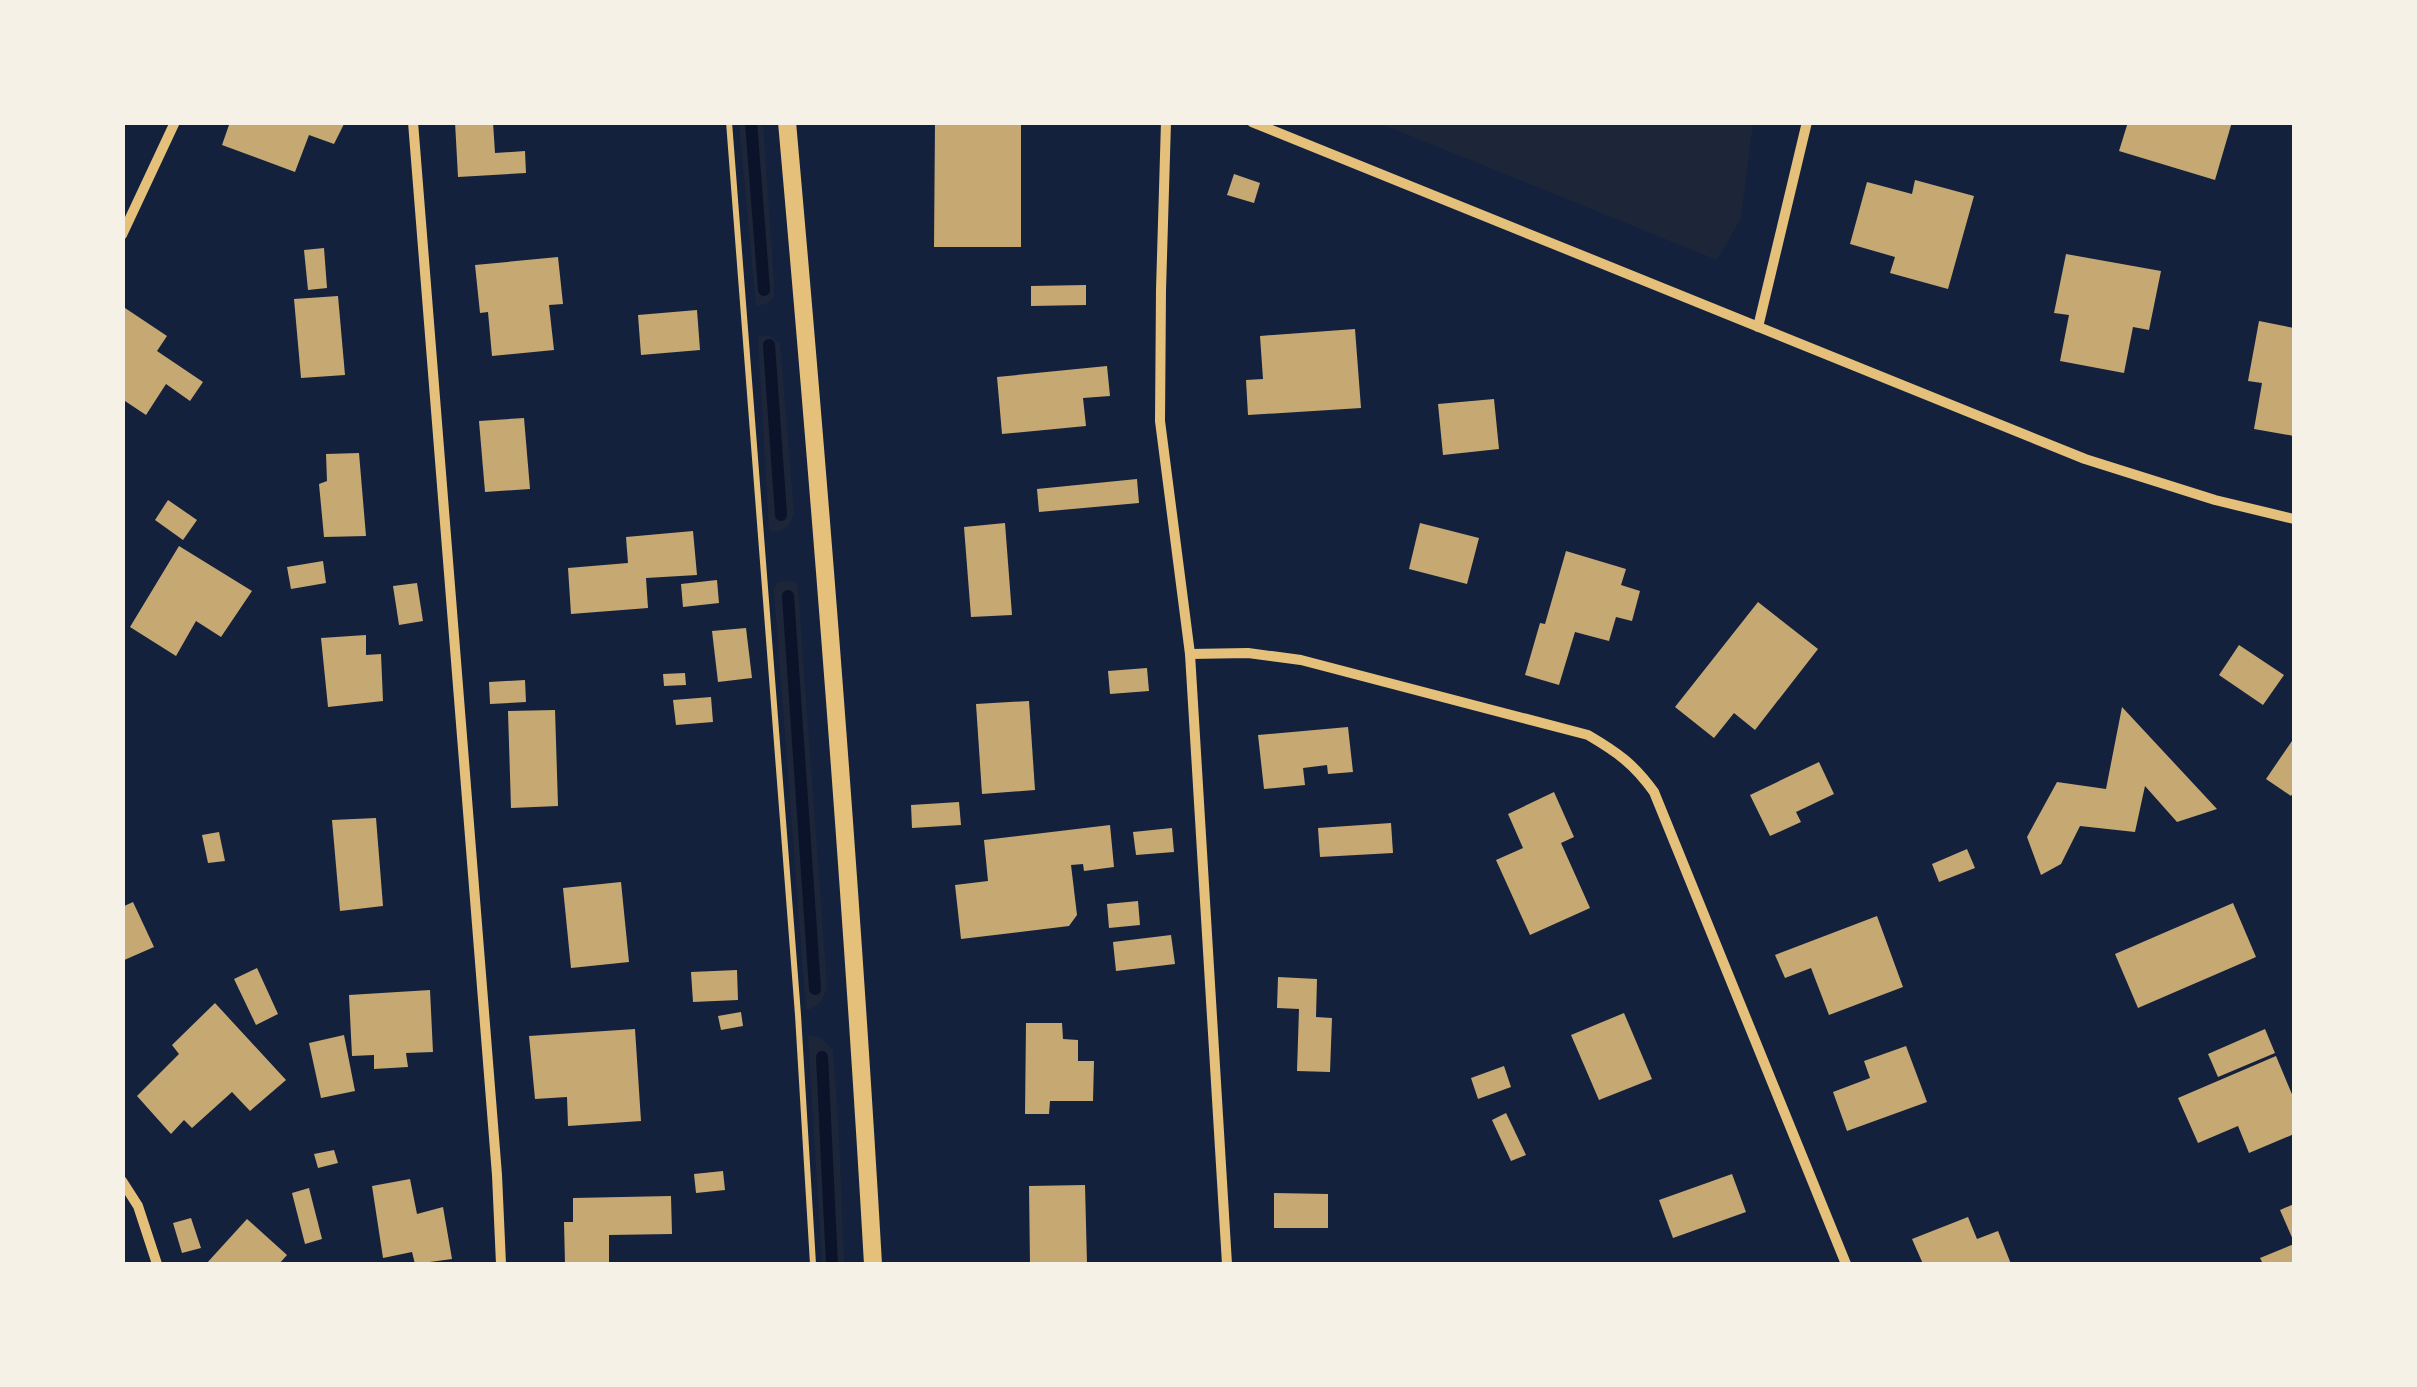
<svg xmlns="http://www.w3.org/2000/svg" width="2417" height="1387" font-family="Inter,sans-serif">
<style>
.green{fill:#1d2539}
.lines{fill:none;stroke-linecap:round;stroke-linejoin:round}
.stream{stroke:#0b132b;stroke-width:12}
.building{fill:#c6a872}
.path{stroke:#e5c07b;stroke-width:6}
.minor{stroke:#e5c07b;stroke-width:10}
.tertiary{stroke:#e5c07b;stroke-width:18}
</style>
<rect width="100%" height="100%" fill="#14213d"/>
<!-- green -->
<g class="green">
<polygon points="739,123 763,123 774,282 774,297 766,304 756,306"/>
<polygon points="1379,123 1753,123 1741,218 1717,260"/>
<path d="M768,335L780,343L794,514C789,527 784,533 769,531L758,337Z"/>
<path d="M790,581L797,584L798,588L827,987C823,1000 819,1007 806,1010L774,590L778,582Z"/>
<polygon points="808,1035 821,1038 833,1050 839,1136 844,1264 822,1264"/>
</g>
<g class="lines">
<!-- stream -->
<g class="stream">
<polyline points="751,122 764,290"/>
<polyline points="769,345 781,515"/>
<polyline points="788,596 815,989"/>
<polyline points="822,1057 832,1264"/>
</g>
</g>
<!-- building -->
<g class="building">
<polygon points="230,122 345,122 334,144 309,135 295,172 222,145"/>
<polygon points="455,122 493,122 495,153 525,151 526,173 458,177"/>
<polygon points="935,122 1021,122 1021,247 934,247"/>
<polygon points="2128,122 2232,122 2215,180 2119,151"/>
<polygon points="1234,174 1260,183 1254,203 1227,195"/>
<polygon points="1915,180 1974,196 1948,289 1890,273 1895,257 1850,244 1867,182 1912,194"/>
<polygon points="324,248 327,288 308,290 304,250"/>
<polygon points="2066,254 2161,271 2149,330 2133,327 2124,373 2060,361 2069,315 2054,313"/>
<polygon points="558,257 563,304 549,305 554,350 492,356 488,312 480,313 475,265"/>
<polygon points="1086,285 1086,305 1031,306 1031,286"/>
<polygon points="338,296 345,375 301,378 294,299"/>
<polygon points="122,306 167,336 157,351 203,382 190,401 166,384 146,415 122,399"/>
<polygon points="697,310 700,350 641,355 638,315"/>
<polygon points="2259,321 2294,328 2294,436 2254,429 2262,383 2248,381"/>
<polygon points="1355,329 1361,408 1248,415 1246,380 1263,379 1260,336"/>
<polygon points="1107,366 1110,396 1083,398 1086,426 1002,434 997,377"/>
<polygon points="1494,399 1499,449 1443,455 1438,404"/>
<polygon points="524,418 530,489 485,492 479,421"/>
<polygon points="359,453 366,536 324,537 319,484 327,481 326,454"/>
<polygon points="1137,479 1139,503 1039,512 1037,489"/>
<polygon points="168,500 197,520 183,540 155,520"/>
<polygon points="1005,523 1012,615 971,617 964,527"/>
<polygon points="1420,523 1479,538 1467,584 1409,569"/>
<polygon points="693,531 697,575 646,578 648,608 571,614 568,568 628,563 626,537"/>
<polygon points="179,546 252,591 221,637 196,621 176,656 130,627"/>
<polygon points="1566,551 1626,569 1621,585 1640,591 1632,621 1616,617 1609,641 1575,632 1559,685 1525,675 1540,623 1545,624"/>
<polygon points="323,561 326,583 291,589 287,567"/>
<polygon points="717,580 719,603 683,607 681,584"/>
<polygon points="417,583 423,621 399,625 393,586"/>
<polygon points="1758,602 1818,649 1755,730 1734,713 1714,738 1675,707"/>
<polygon points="746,628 752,678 718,682 712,631"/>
<polygon points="366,635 366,655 381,654 383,701 328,707 321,638"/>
<polygon points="2239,645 2284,675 2263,705 2219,675"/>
<polygon points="1147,668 1149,691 1110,694 1108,671"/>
<polygon points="685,673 686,685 664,686 663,674"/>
<polygon points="525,680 526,702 490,704 489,682"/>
<polygon points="711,697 713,722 676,725 673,700"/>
<polygon points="1029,701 1035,790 982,794 976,704"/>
<polygon points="2122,707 2217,809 2177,822 2145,786 2135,832 2080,826 2061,864 2041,875 2027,837 2057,782 2106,789"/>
<polygon points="555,710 558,806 511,808 508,711"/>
<polygon points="1348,727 1353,772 1328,774 1327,765 1303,768 1305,785 1264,789 1258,735"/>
<polygon points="2294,738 2294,791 2291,796 2266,779"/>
<polygon points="1819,762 1834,794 1796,812 1801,822 1770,836 1750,795"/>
<polygon points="1554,792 1574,837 1561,843 1590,908 1530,935 1496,860 1523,848 1508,814"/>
<polygon points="959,802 961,825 912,828 911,805"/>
<polygon points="376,818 383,906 340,911 332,820"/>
<polygon points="1391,823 1393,853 1320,857 1318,828"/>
<polygon points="1110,825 1114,867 1084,871 1083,864 1071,865 1077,915 1069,926 961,939 955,885 988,881 984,840"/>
<polygon points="1172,828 1174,852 1136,855 1133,832"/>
<polygon points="219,832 225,861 208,863 202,835"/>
<polygon points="1967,849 1975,868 1939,882 1932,864"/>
<polygon points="621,882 629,962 571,968 563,888"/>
<polygon points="1138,901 1140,925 1109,928 1107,904"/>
<polygon points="133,902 154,947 122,961 122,907"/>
<polygon points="2233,903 2256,957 2138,1008 2115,954"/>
<polygon points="1877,916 1903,987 1829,1015 1811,968 1785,978 1775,955"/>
<polygon points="1171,935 1175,964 1116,971 1113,942"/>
<polygon points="257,968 278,1014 256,1025 234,979"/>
<polygon points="737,970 738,1000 693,1002 691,972"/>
<polygon points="1278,977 1317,979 1316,1017 1332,1018 1330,1072 1297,1071 1299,1009 1277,1008"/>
<polygon points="430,990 433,1052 406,1053 408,1067 374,1069 374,1055 352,1056 349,995"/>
<polygon points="215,1003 286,1080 250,1111 232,1092 192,1128 184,1120 171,1134 137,1096 179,1054 172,1045"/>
<polygon points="741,1012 743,1026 721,1030 718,1016"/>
<polygon points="1624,1013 1652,1079 1599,1100 1571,1035"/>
<polygon points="1026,1023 1062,1023 1063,1039 1078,1040 1078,1061 1094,1061 1093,1101 1050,1101 1049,1114 1025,1114"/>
<polygon points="635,1029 641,1121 568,1126 567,1097 535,1099 529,1036"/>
<polygon points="2265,1029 2275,1053 2218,1077 2208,1054"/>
<polygon points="344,1035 355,1091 321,1098 309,1043"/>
<polygon points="1906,1046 1927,1102 1847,1131 1833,1092 1870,1078 1864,1061"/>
<polygon points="2276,1056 2294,1099 2294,1134 2249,1153 2238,1126 2198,1143 2178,1098"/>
<polygon points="1504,1066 1511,1087 1478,1099 1471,1078"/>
<polygon points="1506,1113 1526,1155 1511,1161 1492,1120"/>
<polygon points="334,1150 338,1163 318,1168 314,1154"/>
<polygon points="723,1171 725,1190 696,1193 694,1174"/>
<polygon points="1732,1174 1746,1212 1673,1238 1659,1200"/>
<polygon points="410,1179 417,1214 443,1207 452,1259 415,1264 412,1252 383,1258 372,1186"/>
<polygon points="1085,1185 1087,1264 1030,1264 1029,1186"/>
<polygon points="309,1188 322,1239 305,1244 292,1193"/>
<polygon points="1274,1193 1328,1194 1328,1228 1274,1228"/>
<polygon points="671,1196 672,1234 609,1235 609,1264 565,1264 564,1222 573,1222 573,1198"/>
<polygon points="2294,1204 2294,1242 2280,1210"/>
<polygon points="1968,1217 1977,1239 1998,1231 2011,1264 1923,1264 1912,1239"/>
<polygon points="191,1218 201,1248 182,1253 173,1223"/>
<polygon points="247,1219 287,1255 279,1264 206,1264"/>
<polygon points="2294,1244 2294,1264 2263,1264 2260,1258"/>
</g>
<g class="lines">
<!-- path -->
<polyline class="path" points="729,122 798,1015 813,1264"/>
<!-- minor -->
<g class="minor">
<polyline points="413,122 497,1175 501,1264"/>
<polyline points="1166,122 1161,290 1160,421 1190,654 1227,1264"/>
<polyline points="1252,122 2085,459 2215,500 2294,519"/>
<polyline points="122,235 175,122"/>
<polyline points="1758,327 1807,122"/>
<path d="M1190,654L1248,653L1301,660L1588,735C1617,752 1634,764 1654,792L1846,1264"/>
<polyline points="122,1181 138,1206 157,1264"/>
</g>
<!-- tertiary -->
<path class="tertiary" d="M787,122C821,503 851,883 873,1264"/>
</g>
<!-- border -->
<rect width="2417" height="1387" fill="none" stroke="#f6f1e7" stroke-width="250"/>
</svg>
